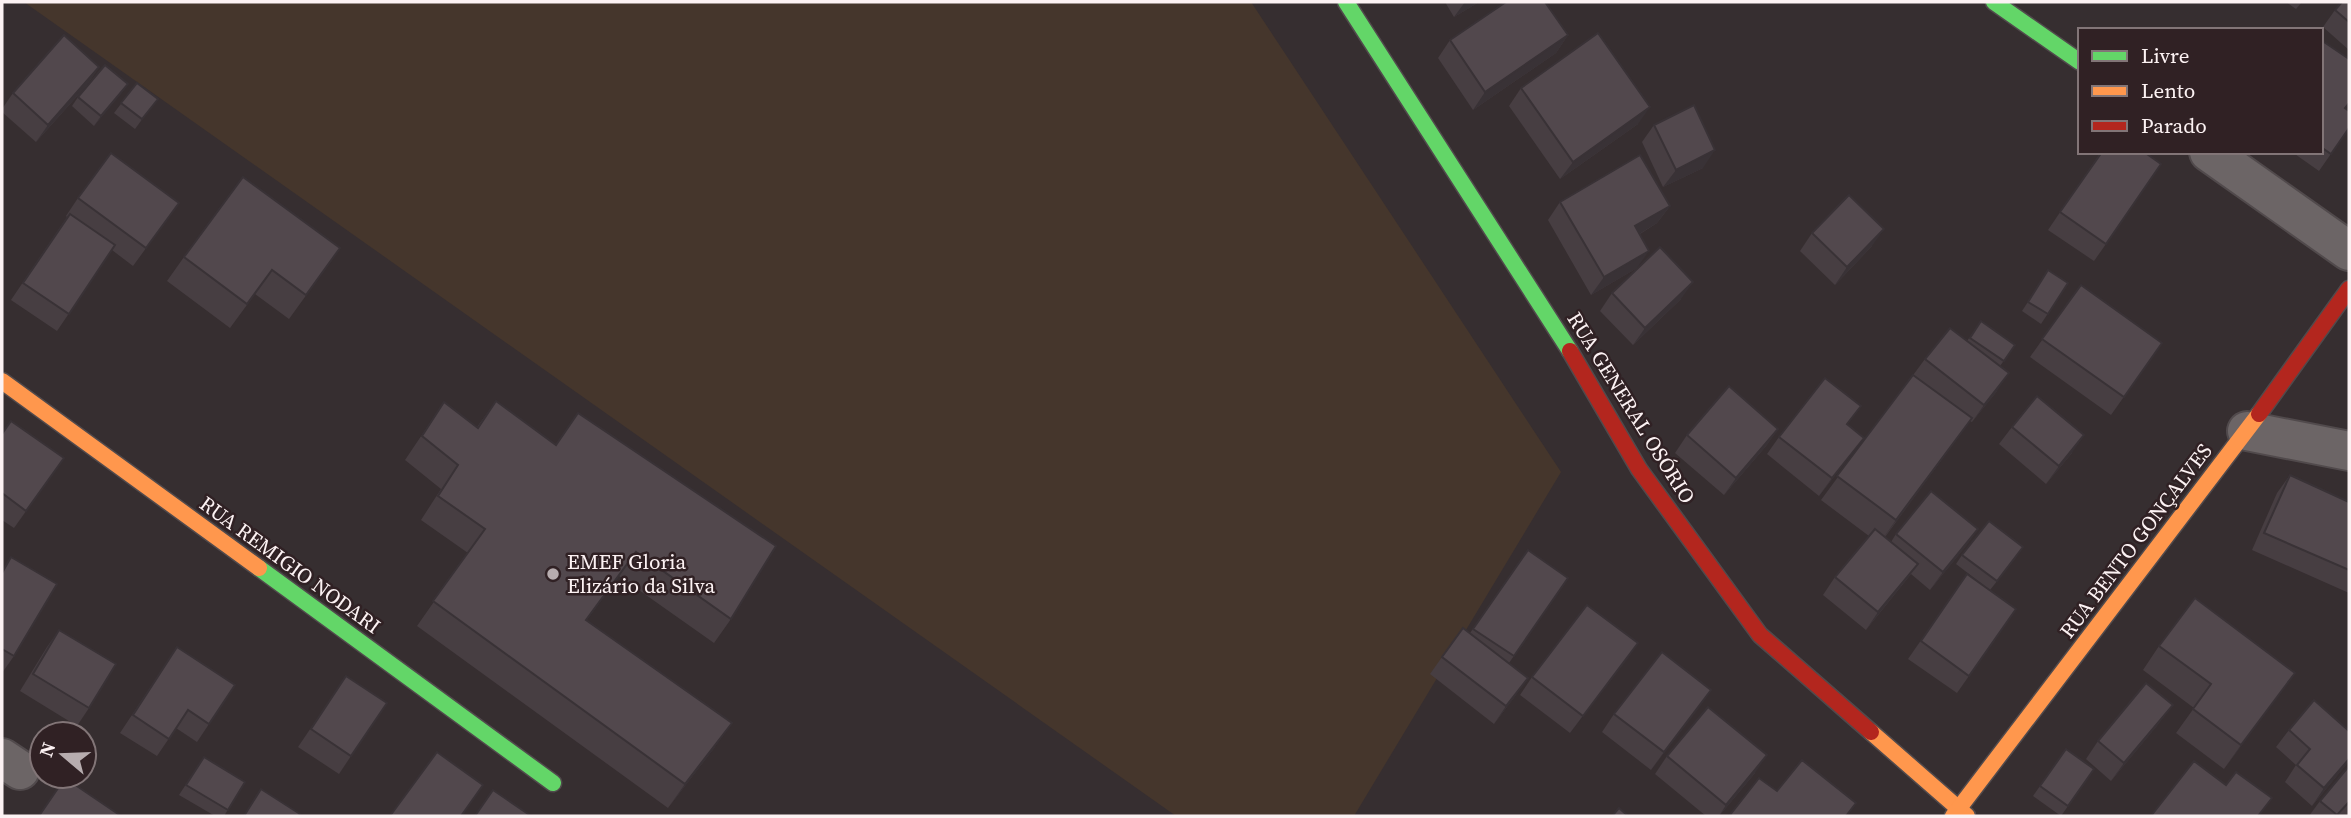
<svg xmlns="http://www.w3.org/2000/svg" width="2351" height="818" font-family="'Source Serif 4',serif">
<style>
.green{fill:#45362c}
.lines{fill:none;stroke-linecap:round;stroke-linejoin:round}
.street-casing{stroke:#514a4c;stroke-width:42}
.fast-casing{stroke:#514a4c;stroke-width:19}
.slow-casing{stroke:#514a4c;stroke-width:19}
.jam-casing{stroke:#514a4c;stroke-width:19}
.street{stroke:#6c6566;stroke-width:38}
.fast{stroke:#63d668;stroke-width:16}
.slow{stroke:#ff974d;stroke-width:16}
.jam{stroke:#b3261e;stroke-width:16}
.wall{fill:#473e42}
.shaded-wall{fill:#393236}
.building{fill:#52484d;stroke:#393236;stroke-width:2}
.poi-dot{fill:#b7adaf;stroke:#302124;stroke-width:2.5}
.labels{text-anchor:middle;stroke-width:5;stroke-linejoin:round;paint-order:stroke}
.street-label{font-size:21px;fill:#fcf2f3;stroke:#302124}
.poi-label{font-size:21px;fill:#fcf2f3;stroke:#302124;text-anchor:start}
</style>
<rect width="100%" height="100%" fill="#362e30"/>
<!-- green -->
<polygon class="green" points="24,2 1251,2 1561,472 1354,816 1176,816"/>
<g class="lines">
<!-- street casing -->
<g class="street-casing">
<g id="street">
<polyline points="2209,152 2349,251"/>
<polyline points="2247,431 2349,451"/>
<polyline points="2,758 20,770"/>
</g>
</g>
<!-- fast casing -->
<g class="fast-casing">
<g id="fast">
<polyline points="1346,2 1570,351"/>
<polyline points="1994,2 2080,62"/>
<polyline points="259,568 553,783"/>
</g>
</g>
<!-- slow casing -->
<g class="slow-casing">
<g id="slow">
<polyline points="2,381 259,568"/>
<polyline points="1871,732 1967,816"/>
<polyline points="1953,816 2259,414"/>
</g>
</g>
<!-- jam casing -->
<g class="jam-casing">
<g id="jam">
<polyline points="1570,351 1639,469 1760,635 1871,732"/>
<polyline points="2259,414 2349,289"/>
</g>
</g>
<!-- street -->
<use href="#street" class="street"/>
<!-- fast -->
<use href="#fast" class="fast"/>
<!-- slow -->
<use href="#slow" class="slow"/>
<!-- jam -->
<use href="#jam" class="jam"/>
</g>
<!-- wall -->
<g class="wall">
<polygon points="1445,2 1479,2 1454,17"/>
<polygon points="2286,2 2302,2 2296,9"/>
<polygon points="2349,2 2349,50 2323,27 2335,10"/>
<polygon points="1568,35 1556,53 1473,110 1438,58 1450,40"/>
<polygon points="2321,40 2345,108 2349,128 2319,171 2292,152 2321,152"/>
<polygon points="99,67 87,85 36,142 2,112 2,109 13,93"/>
<polygon points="137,83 157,99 135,129 114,113"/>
<polygon points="128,84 94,126 72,106 78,97"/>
<polygon points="1521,88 1638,124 1560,179 1509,106"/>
<polygon points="1654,125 1703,168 1663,187 1642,142"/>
<polygon points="2101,152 2106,244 2094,261 2048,230"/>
<polygon points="78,198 179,203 133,266 112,250 57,331 11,300 67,217 66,216"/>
<polygon points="1560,202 1670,206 1657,223 1640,234 1637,268 1591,295 1548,220"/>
<polygon points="1812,233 1872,246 1835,285 1800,251"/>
<polygon points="184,257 323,272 289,319 255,294 230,328 167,281"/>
<polygon points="2042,280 2068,283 2041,324 2022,311"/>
<polygon points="2081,285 2162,343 2111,415 2030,357"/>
<polygon points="1612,293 1681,299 1633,345 1600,311"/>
<polygon points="1981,321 2015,345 2000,366 1997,391 1972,422 1970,421 1885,537 1891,542 1896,534 1978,529 1965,547 1930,590 1911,574 1866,630 1823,595 1835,577 1869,536 1821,500 1925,359 1967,341"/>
<polygon points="496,401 731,619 714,643 619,576 586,621 715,747 668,808 417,626 468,553 421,520 441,489 405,460 444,402 477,427"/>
<polygon points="1847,425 1864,438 1819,496 1767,454 1779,437"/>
<polygon points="2012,427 2072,453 2046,484 1999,444"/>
<polygon points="1778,429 1766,446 1724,495 1675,453 1687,435"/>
<polygon points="2,434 64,458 14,528 2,520"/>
<polygon points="2290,475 2349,502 2349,593 2252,550 2277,493"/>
<polygon points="1528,550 1568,578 1509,663 1516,695 1494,724 1430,674 1442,657 1470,633"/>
<polygon points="1962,555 2017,556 1990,590 1956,564"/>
<polygon points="11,557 14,656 2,673 2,571"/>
<polygon points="1967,574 2016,609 1957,693 1908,659"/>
<polygon points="59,630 89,708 77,726 20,691 47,647"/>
<polygon points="1638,643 1570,733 1520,695 1532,677"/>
<polygon points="2159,646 2295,673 2224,769 2176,733 2194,708 2143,670"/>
<polygon points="177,647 209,724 197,742 176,728 157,756 120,733"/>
<polygon points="346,676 351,756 339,774 298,747"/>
<polygon points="1711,690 1651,770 1602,732 1614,714"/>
<polygon points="2160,722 2111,781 2086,759 2098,741"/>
<polygon points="2289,730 2349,731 2349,761 2312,806 2285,782 2296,765 2276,747"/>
<polygon points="2066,749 2094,769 2061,816 2033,796"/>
<polygon points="1667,756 1755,773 1719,816 1706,816 1655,774"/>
<polygon points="204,757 245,782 224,816 215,816 179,795"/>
<polygon points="2349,766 2349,816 2309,816 2320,801"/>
</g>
<!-- shaded-wall -->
<g class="shaded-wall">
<polygon points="1465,2 1479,2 1454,17"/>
<polygon points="1568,35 1556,53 1473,110 1485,92"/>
<polygon points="99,67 87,85 36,142 48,125"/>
<polygon points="128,84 121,94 94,126 101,116"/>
<polygon points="1650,107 1638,124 1560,179 1573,162"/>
<polygon points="1715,150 1703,168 1663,187 1676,170"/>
<polygon points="1670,206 1657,223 1623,244 1635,226"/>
<polygon points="1884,229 1872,246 1835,285 1847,267"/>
<polygon points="1649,251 1637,268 1591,295 1604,277"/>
<polygon points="1693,282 1681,299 1633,345 1645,328"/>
<polygon points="2009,373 1997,391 1972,422 1984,405"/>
<polygon points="1972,418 1955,442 1879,544 1896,520"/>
<polygon points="1778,429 1766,446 1724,495 1736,478"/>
<polygon points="2084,435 2072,453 2046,484 2059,466"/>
<polygon points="1864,438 1851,455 1819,496 1832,478"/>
<polygon points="1978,529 1965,547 1930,590 1943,572"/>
<polygon points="1918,564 1905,581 1866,630 1878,612"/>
<polygon points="1638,643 1626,661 1570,733 1583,716"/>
<polygon points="2295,673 2278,697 2224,769 2241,745"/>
<polygon points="1528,678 1516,695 1494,724 1506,706"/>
<polygon points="1711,690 1699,708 1651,770 1664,752"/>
<polygon points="2173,705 2160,722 2111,781 2124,763"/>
<polygon points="732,723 715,747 668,808 685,784"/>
<polygon points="1767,755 1755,773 1719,816 1726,805"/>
<polygon points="2349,759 2349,761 2312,806 2324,788"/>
</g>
<!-- building -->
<g class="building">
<polygon points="1506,2 1545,2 1568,35 1485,92 1450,40"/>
<polygon points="2342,2 2349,2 2349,22 2335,10"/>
<polygon points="1598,33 1650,107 1573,162 1521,88"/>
<polygon points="64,35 99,67 48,125 13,93"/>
<polygon points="2321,40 2349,59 2349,103 2345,108 2349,111 2349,128 2331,154 2321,147"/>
<polygon points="105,65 128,84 101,116 78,97"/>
<polygon points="137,83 158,99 142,119 121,103"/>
<polygon points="1694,105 1715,150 1676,170 1654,125"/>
<polygon points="2102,152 2144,152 2161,164 2106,244 2060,212"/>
<polygon points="111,153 179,203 146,248 78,198"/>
<polygon points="1640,155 1670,206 1635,226 1649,251 1604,277 1560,202"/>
<polygon points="243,177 340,248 306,295 272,270 247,304 184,257"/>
<polygon points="1849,195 1884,229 1847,267 1812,233"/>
<polygon points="70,214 115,245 69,314 23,283"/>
<polygon points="1660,247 1693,282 1645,328 1612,293"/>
<polygon points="2048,270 2068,283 2048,314 2028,302"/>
<polygon points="2081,285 2162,343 2124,397 2042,339"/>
<polygon points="1981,321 2015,345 2004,361 1970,338"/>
<polygon points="1950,328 2009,373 1984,405 1925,359"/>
<polygon points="1913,375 1972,418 1896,520 1837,476"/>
<polygon points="1825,378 1861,406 1847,424 1864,438 1832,478 1779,437"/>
<polygon points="1729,386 1778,429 1736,478 1687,435"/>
<polygon points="2037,396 2084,435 2059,466 2012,427"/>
<polygon points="496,401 556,445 578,413 776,546 731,619 636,552 586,620 732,723 685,784 433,601 485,529 438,496 458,465 422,436 444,402 478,428"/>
<polygon points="11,421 64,458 26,511 2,493 2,434"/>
<polygon points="2290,475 2349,502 2349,570 2264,533"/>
<polygon points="1931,491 1978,529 1943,572 1896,534"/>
<polygon points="1989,521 2023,547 1997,581 1962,555"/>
<polygon points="1875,529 1918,564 1878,612 1835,577"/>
<polygon points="1528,550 1568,578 1514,656 1473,629"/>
<polygon points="11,557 57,584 14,656 2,649 2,573"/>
<polygon points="1967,574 2016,609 1969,676 1921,641"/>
<polygon points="2195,598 2295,673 2241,745 2193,709 2211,684 2159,646"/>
<polygon points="1587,605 1638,643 1583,716 1532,677"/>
<polygon points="1463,628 1528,678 1506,706 1442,657"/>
<polygon points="59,630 116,664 89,708 33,674"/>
<polygon points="177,647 235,685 209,724 188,710 169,739 133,715"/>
<polygon points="1662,652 1711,690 1664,752 1614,714"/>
<polygon points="346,676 387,703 351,756 311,729"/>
<polygon points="2146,683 2173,705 2124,763 2098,741"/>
<polygon points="2314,700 2349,731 2349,759 2324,788 2297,765 2310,749 2289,730"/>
<polygon points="1708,707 1767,755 1726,805 1667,756"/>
<polygon points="2066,749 2094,769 2068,806 2040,786"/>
<polygon points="437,752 483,785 461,816 390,816"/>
<polygon points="204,757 245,782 228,810 186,785"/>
<polygon points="1802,760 1856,803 1846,816 1732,816 1730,815 1759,778 1777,791"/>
<polygon points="2194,761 2226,785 2236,772 2272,798 2258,816 2151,816"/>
<polygon points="2349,766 2349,802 2337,815 2320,801"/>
<polygon points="65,778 121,816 39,816"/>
<polygon points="261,789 300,814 299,816 244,816"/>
<polygon points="493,790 531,816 475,816"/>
<polygon points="1619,808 1628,816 1612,816"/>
</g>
<!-- markers -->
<circle class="poi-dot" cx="553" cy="574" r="7"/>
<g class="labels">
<!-- street labels -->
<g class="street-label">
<text transform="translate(1631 408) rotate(58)" y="7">RUA GENERAL OSÓRIO</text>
<text transform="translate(2136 541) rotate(-53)" y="7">RUA BENTO GONÇALVES</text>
<text transform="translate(290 565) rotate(36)" y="7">RUA REMIGIO NODARI</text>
</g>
<!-- poi labels -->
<g class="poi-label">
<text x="567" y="569">EMEF Gloria<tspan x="567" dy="24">Elizário da Silva</tspan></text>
</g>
</g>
<!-- border -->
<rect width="2351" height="818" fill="none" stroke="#fcf2f3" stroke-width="7"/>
<!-- legend -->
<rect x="2078" y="28" width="245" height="126" fill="#302124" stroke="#827577" stroke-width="2"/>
<rect x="2092" y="51" width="35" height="10" fill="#63d668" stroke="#827577" stroke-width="2"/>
<text x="2141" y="63" font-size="21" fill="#fcf2f3">Livre</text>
<rect x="2092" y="86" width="35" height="10" fill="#ff974d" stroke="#827577" stroke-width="2"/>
<text x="2141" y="98" font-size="21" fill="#fcf2f3">Lento</text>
<rect x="2092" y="121" width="35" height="10" fill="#b3261e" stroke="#827577" stroke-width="2"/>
<text x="2141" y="133" font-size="21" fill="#fcf2f3">Parado</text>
<!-- north arrow -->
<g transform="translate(63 755) rotate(289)"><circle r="33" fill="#302124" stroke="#827577" stroke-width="2"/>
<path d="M0-5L12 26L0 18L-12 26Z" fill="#b7adaf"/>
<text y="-10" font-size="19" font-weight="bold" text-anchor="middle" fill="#fcf2f3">N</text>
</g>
</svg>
